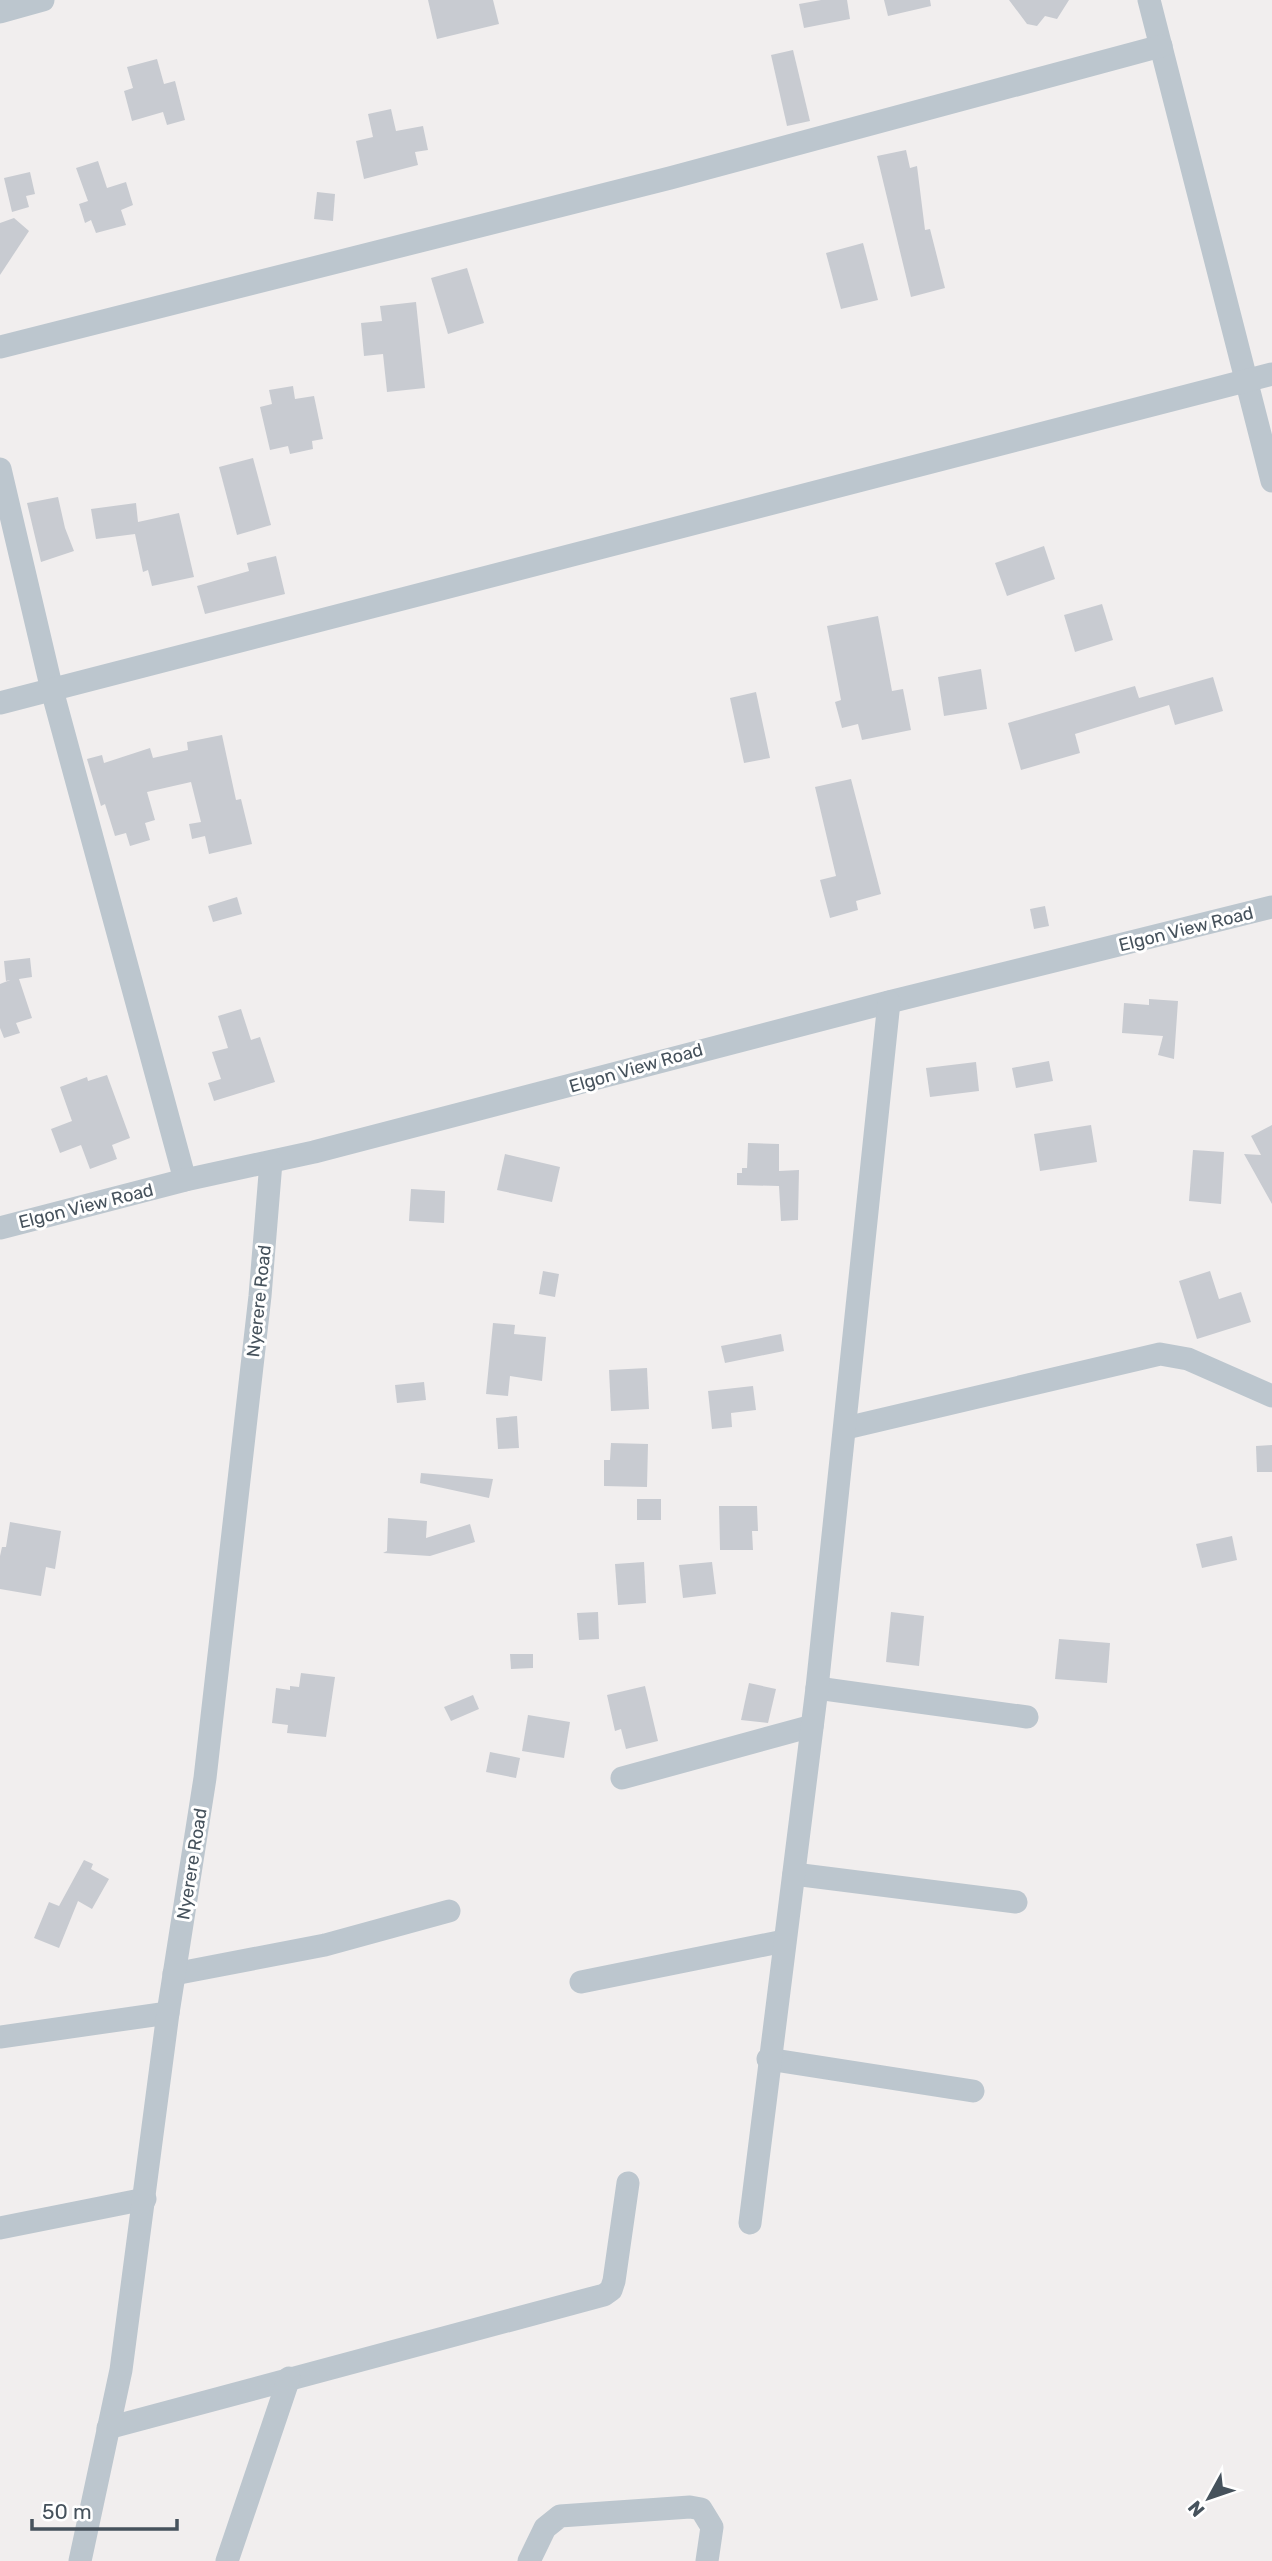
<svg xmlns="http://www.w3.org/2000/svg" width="1272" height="2561" font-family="Rubik,sans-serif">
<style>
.building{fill:#c8cbd1}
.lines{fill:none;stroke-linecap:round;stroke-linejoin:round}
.minor{stroke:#bcc6ce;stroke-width:23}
.labels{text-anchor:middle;stroke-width:6;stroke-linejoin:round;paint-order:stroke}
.street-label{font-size:18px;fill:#46525c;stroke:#fff}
</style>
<rect width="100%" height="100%" fill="#f1eeee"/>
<!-- building -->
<g class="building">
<polygon points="428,0 493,0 499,24 437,39"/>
<polygon points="821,0 847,0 850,19 804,28 799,4"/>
<polygon points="884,0 930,0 931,6 888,16"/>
<polygon points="1009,0 1069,0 1057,19 1045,16 1037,26 1027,24"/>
<polygon points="793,50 810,121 787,126 771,55"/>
<polygon points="157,59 164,84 175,81 185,120 167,125 163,112 132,121 124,91 133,88 127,67"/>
<polygon points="391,109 396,131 423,126 428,150 415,152 418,165 364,179 356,141 373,137 368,114"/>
<polygon points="906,150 910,168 917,166 925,230 930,229 945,288 911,297 877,156"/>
<polygon points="98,161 107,188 126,182 133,205 121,210 126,225 96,233 91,220 85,223 79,204 88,201 76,168"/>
<polygon points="30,172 35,194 26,196 29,207 12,212 4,178"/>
<polygon points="317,192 335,194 333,221 314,219"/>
<polygon points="14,218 29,231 0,275 0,223"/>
<polygon points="863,243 878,300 841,309 826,253"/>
<polygon points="467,268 484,323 448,334 431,278"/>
<polygon points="416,302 425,388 387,392 383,354 364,356 361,323 382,321 380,306"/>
<polygon points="293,386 295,399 314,396 323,439 312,441 313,449 290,454 288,446 270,450 260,407 272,404 269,390"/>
<polygon points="253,458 271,525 237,535 219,467"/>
<polygon points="58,497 65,528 74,551 41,562 27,503"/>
<polygon points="136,503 138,522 179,513 194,577 152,586 148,570 143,572 135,534 96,539 91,509"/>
<polygon points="1044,546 1055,579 1007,596 995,563"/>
<polygon points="276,556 285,594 205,614 197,586 249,571 247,563"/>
<polygon points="1102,604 1113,640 1075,652 1064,615"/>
<polygon points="878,616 892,691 903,689 911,730 862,740 858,724 842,728 835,702 841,700 827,626"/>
<polygon points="981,669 987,709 944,716 938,677"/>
<polygon points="1213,677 1223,711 1175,725 1169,705 1075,734 1080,753 1021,770 1008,723 1135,686 1139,698"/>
<polygon points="756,692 770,758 744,763 730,698"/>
<polygon points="222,735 236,800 241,799 252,844 209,854 205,836 192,839 189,824 201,822 191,782 147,792 155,820 145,823 150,840 130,846 126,833 115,836 105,804 101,806 87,759 102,755 104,763 150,748 153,758 188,750 187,742"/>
<polygon points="851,779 881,894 856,901 858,910 830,918 820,880 836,876 815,787"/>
<polygon points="237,897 242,914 213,922 208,906"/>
<polygon points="1045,906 1049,926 1034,929 1030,909"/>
<polygon points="30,958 32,977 19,979 32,1018 16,1023 20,1033 4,1038 0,1028 0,984 10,980 6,981 4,961"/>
<polygon points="1149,999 1178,1001 1174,1059 1158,1055 1163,1036 1122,1033 1124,1003 1149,1005"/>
<polygon points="241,1009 251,1040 260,1037 275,1082 214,1101 208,1083 221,1079 212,1052 228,1048 218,1016"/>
<polygon points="1049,1061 1053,1081 1016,1088 1012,1068"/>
<polygon points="976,1062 979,1091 930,1097 926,1068"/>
<polygon points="107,1075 130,1138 112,1145 117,1159 90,1169 81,1145 60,1153 51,1129 72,1121 60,1087 87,1077 88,1081"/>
<polygon points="1091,1125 1097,1162 1040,1171 1034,1134"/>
<polygon points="1272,1125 1272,1204 1244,1154 1261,1155 1251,1136"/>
<polygon points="748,1143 779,1144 779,1171 799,1170 798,1220 781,1221 779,1186 737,1185 737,1173 742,1173 742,1168 747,1168"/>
<polygon points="1193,1150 1224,1152 1221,1204 1189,1201"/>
<polygon points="505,1154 560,1167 552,1202 497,1190"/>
<polygon points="411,1189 445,1191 444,1223 409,1221"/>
<polygon points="543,1271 559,1274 555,1297 539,1294"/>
<polygon points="1210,1271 1219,1299 1241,1292 1251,1322 1197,1339 1179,1281"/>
<polygon points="493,1323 515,1325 514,1334 546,1337 542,1381 510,1376 508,1396 486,1394"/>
<polygon points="781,1334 784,1351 725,1363 721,1346"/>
<polygon points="647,1368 649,1409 611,1411 609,1370"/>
<polygon points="424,1382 426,1400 397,1403 395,1385"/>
<polygon points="753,1386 756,1410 731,1413 732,1427 712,1429 708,1391"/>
<polygon points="517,1416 519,1448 498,1449 496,1418"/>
<polygon points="611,1443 648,1444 647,1487 604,1486 604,1460 610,1460"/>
<polygon points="1272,1445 1272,1472 1257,1472 1256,1446"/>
<polygon points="421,1473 493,1479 489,1498 420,1483"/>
<rect x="637" y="1499" width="24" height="21"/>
<polygon points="719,1506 757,1506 758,1531 752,1531 753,1550 720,1550"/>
<polygon points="388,1518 427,1521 426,1538 470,1524 475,1542 430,1556 383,1553 387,1551"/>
<polygon points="10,1522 61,1531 55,1569 46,1567 41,1596 0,1589 0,1556 2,1547 6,1547"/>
<polygon points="1232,1536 1237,1560 1202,1568 1196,1544"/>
<polygon points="644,1562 646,1603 618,1605 615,1564"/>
<polygon points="712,1562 716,1594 683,1598 679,1565"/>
<polygon points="598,1612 599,1639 579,1640 577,1613"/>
<polygon points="891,1612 924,1616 919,1666 886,1662"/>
<polygon points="1059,1639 1110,1643 1107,1683 1055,1679"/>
<polygon points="510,1654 533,1654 533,1668 511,1669"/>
<polygon points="301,1673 335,1677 326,1737 287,1733 288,1725 272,1723 276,1688 290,1690 290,1686 299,1687"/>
<polygon points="749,1683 776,1689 768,1723 741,1720"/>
<polygon points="645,1686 658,1741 626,1749 621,1729 615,1731 607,1695"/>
<polygon points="473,1695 479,1709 451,1721 444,1707"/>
<polygon points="528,1715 570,1722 564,1758 522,1751"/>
<polygon points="490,1752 520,1758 516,1778 486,1772"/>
<polygon points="84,1860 93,1864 91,1869 109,1879 92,1909 78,1901 59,1948 34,1938 49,1902 59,1906"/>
</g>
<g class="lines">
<!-- minor -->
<g class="minor">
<polyline points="1149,0 1272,481"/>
<polyline points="0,12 43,0"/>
<polyline points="0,347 670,178 1161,46"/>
<polyline points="0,469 52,690 185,1180"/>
<polyline points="0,703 1272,374"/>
<polyline points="0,1228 185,1180 314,1152 889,1002 1272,907"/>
<polyline points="846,1428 1160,1354 1188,1359 1272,1396"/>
<polyline points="817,1688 1027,1717"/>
<polyline points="622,1778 812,1726"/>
<polyline points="794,1874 1016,1902"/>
<polyline points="174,1974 325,1945 449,1911"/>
<polyline points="581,1982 784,1941"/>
<polyline points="0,2037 168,2013"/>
<polyline points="768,2059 973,2091"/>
<polyline points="750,2223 817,1688 889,1002"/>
<polyline points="0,2228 145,2199"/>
<polyline points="108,2428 604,2295 611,2290 614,2281 628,2183"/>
<polyline points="80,2561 121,2370 168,2013 205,1778 260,1296 271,1162"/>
<polyline points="227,2561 289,2378"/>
<polyline points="529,2561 545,2528 560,2516 690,2507 701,2509 712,2527 707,2561"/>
</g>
</g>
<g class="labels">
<!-- street labels -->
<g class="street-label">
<text transform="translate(1186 929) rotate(-14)" y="6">Elgon View Road</text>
<text transform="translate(636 1068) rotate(-16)" y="6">Elgon View Road</text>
<text transform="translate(86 1206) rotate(-14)" y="6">Elgon View Road</text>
<text transform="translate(259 1301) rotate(-84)" y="6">Nyerere Road</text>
<text transform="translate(192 1864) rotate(-81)" y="6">Nyerere Road</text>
</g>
</g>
<!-- north arrow -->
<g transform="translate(1209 2498) rotate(230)" stroke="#ffffff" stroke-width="5" paint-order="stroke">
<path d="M0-5L12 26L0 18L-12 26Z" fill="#46525c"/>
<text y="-10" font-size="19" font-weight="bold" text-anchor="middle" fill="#46525c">N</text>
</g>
<!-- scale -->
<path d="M32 2519v10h145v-10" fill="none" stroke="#46525c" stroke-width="3.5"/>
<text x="42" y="2519" font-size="21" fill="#46525c" stroke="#ffffff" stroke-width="5" paint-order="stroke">50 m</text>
</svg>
